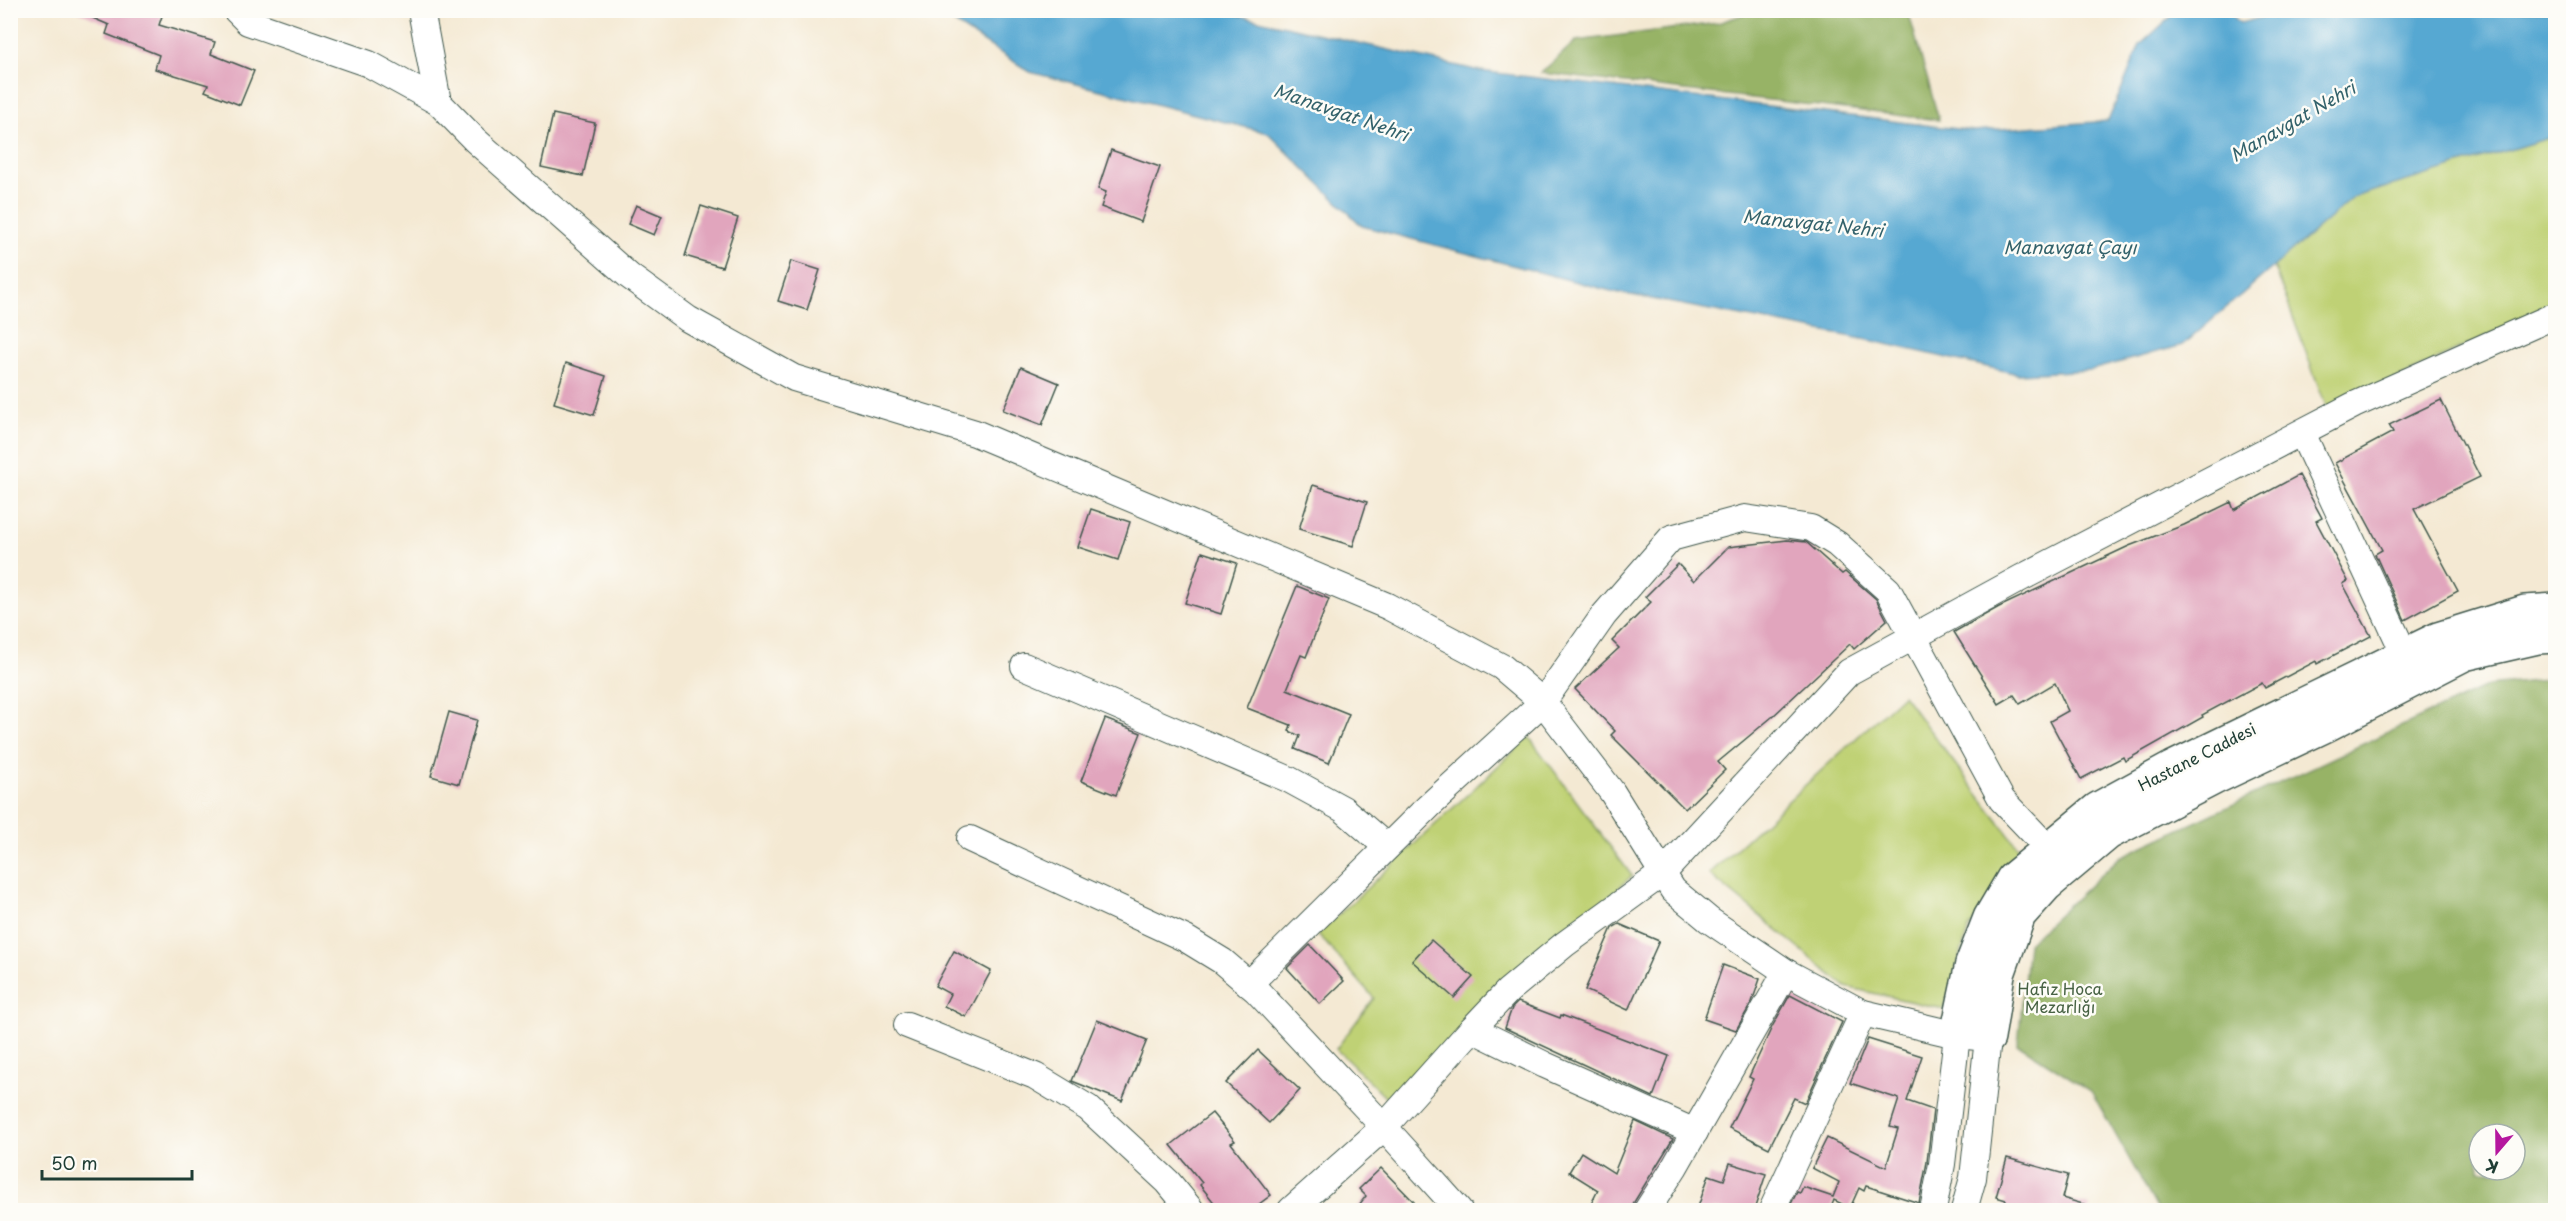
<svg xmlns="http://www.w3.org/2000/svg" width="2566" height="1221" font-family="'Playpen Sans',sans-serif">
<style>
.green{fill:#bfd174;stroke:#6f8754;stroke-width:1.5}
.forest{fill:#97b366;stroke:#5b784d;stroke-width:1.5;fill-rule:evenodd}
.water{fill:#57a8d2;stroke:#3b7283;stroke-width:1.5}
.building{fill:#e1a5bd}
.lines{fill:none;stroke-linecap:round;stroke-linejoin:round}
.minor-casing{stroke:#3f574c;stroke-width:28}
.major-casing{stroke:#3f574c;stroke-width:36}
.minor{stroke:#fff;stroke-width:26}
.major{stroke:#fff;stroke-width:33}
.labels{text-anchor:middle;stroke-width:5;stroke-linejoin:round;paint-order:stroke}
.street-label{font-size:16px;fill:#1f3d34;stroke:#fdfcf7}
.park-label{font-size:16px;fill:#476244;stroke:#fdfcf7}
.water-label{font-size:18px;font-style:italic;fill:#33626b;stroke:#fdfcf7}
</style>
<rect width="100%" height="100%" fill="#fdfcf7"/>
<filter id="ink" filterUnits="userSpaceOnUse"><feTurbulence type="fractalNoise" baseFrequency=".0167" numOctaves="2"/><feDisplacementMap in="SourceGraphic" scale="12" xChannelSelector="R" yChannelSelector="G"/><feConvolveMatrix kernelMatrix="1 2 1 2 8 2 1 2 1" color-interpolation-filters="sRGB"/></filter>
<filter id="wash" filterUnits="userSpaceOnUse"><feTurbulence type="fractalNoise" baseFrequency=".008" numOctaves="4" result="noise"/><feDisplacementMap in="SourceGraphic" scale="24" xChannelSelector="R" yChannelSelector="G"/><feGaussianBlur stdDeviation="1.35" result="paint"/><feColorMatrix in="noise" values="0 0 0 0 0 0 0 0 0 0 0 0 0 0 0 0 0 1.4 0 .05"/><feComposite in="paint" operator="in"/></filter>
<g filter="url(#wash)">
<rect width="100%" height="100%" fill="#f4e9d3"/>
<!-- green -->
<g class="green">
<polygon points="2555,136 2555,303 2328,412 2274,266 2354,197"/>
<polygon points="1903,695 2021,851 1968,930 1944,1009 1846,987 1709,874"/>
<polygon points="1529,737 1632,876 1386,1098 1336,1049 1374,998 1318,934"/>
</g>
<!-- forest -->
<g class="forest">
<polygon points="1754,11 1908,11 1939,120 1541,73 1576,41 1718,23"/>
<path d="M2555,679V1210H2158L2091,1091L2018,1044L2028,943L2120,857L2488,686ZM2479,1134H2515V1170H2479Z"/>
</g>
<!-- water -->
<polygon class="water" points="2292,10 2555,11 2555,136 2354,197 2183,345 2091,370 2018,374 1873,341 1615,292 1362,226 1268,133 1030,72 936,11 1220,11 1480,71 1974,131 2108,121 2140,45 2177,11 2228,11 2240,23"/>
<g id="blocks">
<!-- building -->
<g class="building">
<polygon points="74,10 164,10 159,25 215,42 211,54 254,71 240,105 205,91 208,85 155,69 159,55 106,34 109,25"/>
<polygon points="553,114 595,123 583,176 541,167"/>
<polygon points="1111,150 1160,167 1141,222 1101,207 1106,192 1098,189"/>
<polygon points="636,205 662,216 654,235 628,224"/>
<polygon points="701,206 738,218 722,267 685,256"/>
<polygon points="791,261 820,270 807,310 778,301"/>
<polygon points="566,363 606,376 594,415 554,403"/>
<polygon points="1021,367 1059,383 1042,425 1003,410"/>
<polygon points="2441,400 2480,477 2414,509 2458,591 2405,620 2375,554 2382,550 2335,463 2393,432 2389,425"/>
<polygon points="2299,475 2322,518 2316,521 2348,581 2343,584 2371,636 2317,664 2316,661 2265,688 2262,683 2202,715 2203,717 2125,761 2123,757 2081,779 2050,721 2068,711 2055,683 2020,704 2014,695 1999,704 1954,632 1999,607 2129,546 2184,525 2231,502 2234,510"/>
<polygon points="1313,485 1367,502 1353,546 1299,529"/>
<polygon points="1091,509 1130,522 1118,560 1078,547"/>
<polygon points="1787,540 1806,542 1842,574 1845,572 1876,599 1887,620 1854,649 1850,644 1772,717 1718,762 1725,770 1685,809 1611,735 1615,731 1575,689 1619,648 1612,641 1651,602 1645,597 1678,564 1694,581 1728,547"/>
<polygon points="1202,552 1237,563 1221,614 1185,603"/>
<polygon points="1297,586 1329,599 1306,657 1301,655 1287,689 1349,714 1329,763 1295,749 1300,736 1289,731 1291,725 1247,708"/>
<polygon points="449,712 477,720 459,784 431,776"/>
<polygon points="1105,719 1141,733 1116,795 1081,781"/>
<polygon points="1619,924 1659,941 1628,1010 1585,990 1612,928"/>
<polygon points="1431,940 1473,977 1454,998 1412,961"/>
<polygon points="1310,945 1344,981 1320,1004 1287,968"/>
<polygon points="954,951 991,971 966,1017 944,1006 950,994 935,986"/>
<polygon points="1723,965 1760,979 1752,1002 1736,1030 1704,1019"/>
<polygon points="1790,995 1842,1022 1805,1103 1794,1098 1769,1148 1729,1128 1753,1079 1749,1077 1772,1027"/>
<polygon points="1518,1002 1560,1018 1561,1015 1669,1056 1653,1097 1505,1028 1512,1008"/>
<polygon points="1097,1020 1147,1040 1122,1101 1072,1081"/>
<polygon points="1868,1039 1922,1056 1907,1101 1933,1110 1927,1162 1919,1203 1866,1186 1864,1191 1859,1188 1850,1208 1834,1200 1830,1210 1788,1210 1797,1192 1800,1193 1803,1187 1833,1197 1839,1182 1812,1168 1827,1138 1886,1167 1898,1129 1890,1127 1899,1099 1850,1083"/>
<polygon points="1258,1050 1300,1090 1269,1123 1226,1083"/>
<polygon points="1212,1113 1235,1141 1231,1143 1271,1195 1251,1210 1220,1210 1200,1185 1202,1183 1171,1145"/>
<polygon points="1635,1121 1673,1139 1634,1202 1632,1210 1588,1210 1598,1190 1569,1172 1581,1152 1614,1173"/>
<polygon points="2007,1158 2068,1175 2062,1198 2090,1206 2089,1210 2003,1210 2006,1200 1996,1197"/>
<polygon points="1730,1163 1766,1174 1754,1210 1697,1210 1709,1175 1724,1180"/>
<polygon points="1381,1168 1414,1202 1405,1210 1355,1210 1366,1196 1359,1189"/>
</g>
</g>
</g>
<g filter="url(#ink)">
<use href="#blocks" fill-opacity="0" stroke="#3f574c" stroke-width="1.5"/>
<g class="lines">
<!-- minor casing -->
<g class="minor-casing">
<g id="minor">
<polyline points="236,10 248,22 369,64 438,102 475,140 629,276 688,319 794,378 975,433 1387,606 1502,667 1543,702 1612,792 1673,890 1709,920 1786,972 1863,1013 1957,1035 1988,1038 1973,1178 1964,1210"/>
<polyline points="421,10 438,102"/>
<polyline points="2302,433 2405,655"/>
<polyline points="1024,666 1288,779 1343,809 1387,847"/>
<polyline points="970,839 1186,939 1222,961 1256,990 1384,1127 1459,1210"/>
<polyline points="1249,984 1429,806 1543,702 1604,615 1671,538 1745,518 1811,528 1837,544 1888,590 2002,800 2048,848"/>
<polyline points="907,1025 1035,1076 1088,1108 1168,1182 1191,1210"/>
<polyline points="1695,1132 1545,1065 1472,1029 1508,991 1565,944 1663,873 1849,672 2021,578 2354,405 2556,315"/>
<polyline points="1291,1210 1384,1127 1472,1029"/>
<polyline points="1647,1210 1674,1168 1786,972"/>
<polyline points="1772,1210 1863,1013"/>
<polyline points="1933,1210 1942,1164 1957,1035"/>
</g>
</g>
<!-- major casing -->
<g class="major-casing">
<g id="major">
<polyline points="1957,1035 1972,964 1990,918 2013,879 2098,809 2173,768 2438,639 2525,612 2556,610"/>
<polyline points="1988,1038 1998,974 2019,915 2046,885 2108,833 2214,778 2326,725 2464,654 2538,637 2556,636"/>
</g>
</g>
<!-- minor -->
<use href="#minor" class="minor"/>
<!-- major -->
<use href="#major" class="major"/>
</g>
</g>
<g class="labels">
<!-- street labels -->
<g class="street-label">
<text transform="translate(2197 757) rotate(-27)" y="6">Hastane Caddesi</text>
</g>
<!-- park labels -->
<g class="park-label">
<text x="2060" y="995">Hafız Hoca<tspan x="2060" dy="18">Mezarlığı</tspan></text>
</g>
<!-- water labels -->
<g class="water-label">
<text transform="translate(1341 113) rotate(19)" y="6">Manavgat Nehri</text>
<text transform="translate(2293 122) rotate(-30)" y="6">Manavgat Nehri</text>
<text transform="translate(1813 224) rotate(6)" y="6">Manavgat Nehri</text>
<text x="2070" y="254">Manavgat Çayı</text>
</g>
</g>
<!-- margin -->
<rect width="2566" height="1221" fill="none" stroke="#fdfcf7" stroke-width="36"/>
<!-- north arrow -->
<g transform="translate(2497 1152) rotate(200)"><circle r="28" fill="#fdfcf7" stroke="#a4b0a9" stroke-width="1.5"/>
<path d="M0-4.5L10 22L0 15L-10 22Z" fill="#b5179e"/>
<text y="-9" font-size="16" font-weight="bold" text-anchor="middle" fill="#1f3d34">K</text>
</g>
<!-- scale -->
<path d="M42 1170v9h150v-9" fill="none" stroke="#1f3d34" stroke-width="3"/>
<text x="51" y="1170" font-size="18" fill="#1f3d34" stroke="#fdfcf7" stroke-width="4.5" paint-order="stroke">50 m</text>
</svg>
